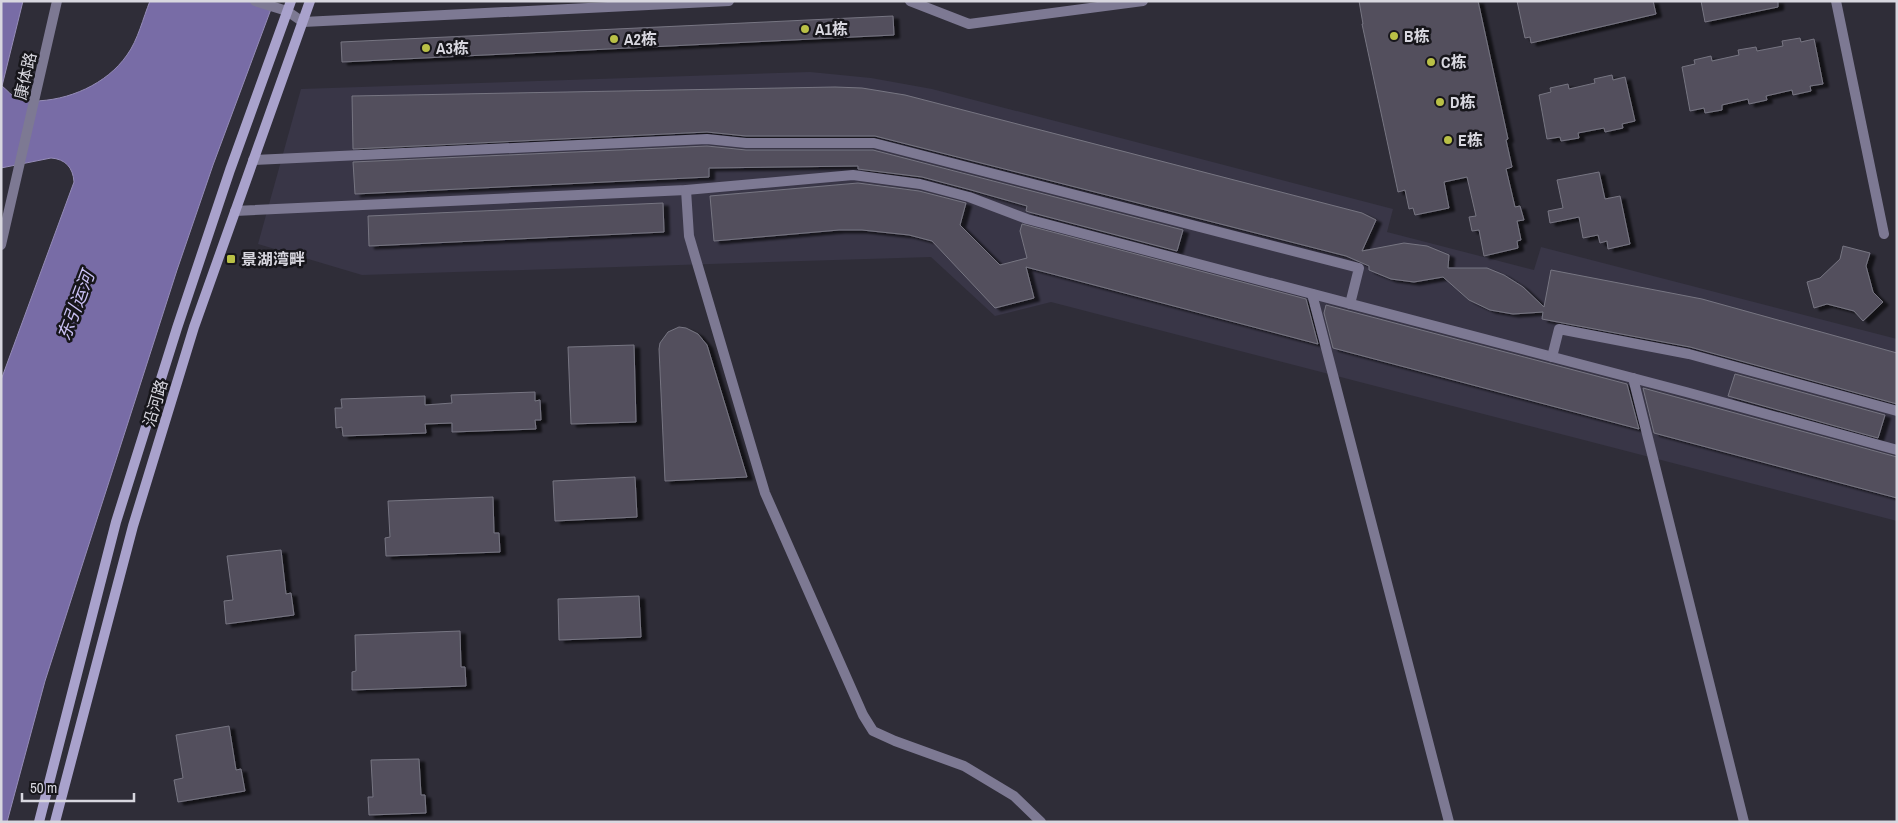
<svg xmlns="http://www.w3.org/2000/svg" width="1898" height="823" font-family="'Archivo Narrow','Noto Sans SC',sans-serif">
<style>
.built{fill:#393647}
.water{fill:#786ca6;stroke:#958cb7}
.building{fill:#52505d;stroke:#777582;filter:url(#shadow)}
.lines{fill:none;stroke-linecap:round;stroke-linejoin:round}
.pedestrian{stroke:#7d7993;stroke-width:10}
.minor{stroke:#7d7993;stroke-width:10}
.secondary{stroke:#a9a2cc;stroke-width:10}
.poi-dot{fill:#b9c046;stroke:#17161b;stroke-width:2}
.labels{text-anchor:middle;stroke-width:5;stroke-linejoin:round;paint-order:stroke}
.poi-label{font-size:16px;font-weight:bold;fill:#d8d7df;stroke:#17161b;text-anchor:start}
.street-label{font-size:16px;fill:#d8d7df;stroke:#17161b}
.water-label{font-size:18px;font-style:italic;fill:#c9c0f3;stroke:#17161b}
</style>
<defs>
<filter id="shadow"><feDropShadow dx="5.5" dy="3" stdDeviation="1" flood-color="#0009"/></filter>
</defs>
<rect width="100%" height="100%" fill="#2f2d38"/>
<!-- built -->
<polygon class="built" points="810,72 871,78 932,89 1393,209 1387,232 1534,270 1541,247 1897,339 1897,521 1051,302 995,316 931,257 362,275 258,244 301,89"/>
<!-- water -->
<path class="water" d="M1,1H23L2,86C7,90 12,96 17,99C21,101 28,101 33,101C68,101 107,84 127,55C138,40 143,18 150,1H274L213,165L177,270L45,681L7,822H1V380L74,182C73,167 65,159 51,158L1,168Z"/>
<!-- building -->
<g class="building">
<polygon points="1359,1 1478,1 1508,139 1506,140 1512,167 1506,169 1515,207 1520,206 1524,220 1517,221 1521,240 1517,241 1518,248 1484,256 1479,230 1472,231 1469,217 1476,216 1467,177 1444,182 1449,208 1415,215 1413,208 1409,209 1405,190 1398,192 1362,24 1363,24"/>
<polygon points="1517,1 1653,1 1656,14 1531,43 1530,37 1525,38"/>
<polygon points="1701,1 1778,1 1778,7 1705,22"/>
<polygon points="893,16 894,35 342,62 341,42"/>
<polygon points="1800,38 1801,42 1814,39 1823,84 1810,86 1811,91 1793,95 1792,90 1766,96 1767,100 1749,104 1748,99 1722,105 1722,110 1705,113 1704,108 1690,111 1682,67 1695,64 1694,60 1711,56 1712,61 1739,55 1738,50 1756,47 1757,51 1783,46 1782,41"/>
<polygon points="1612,75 1613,80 1625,77 1635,121 1622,124 1623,128 1605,132 1604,128 1578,133 1579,138 1561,141 1560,137 1547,139 1539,95 1551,92 1550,88 1568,84 1569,89 1595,83 1594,79"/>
<polygon points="835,87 862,88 905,95 1362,213 1376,220 1362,251 1404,243 1427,246 1449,255 1448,268 1487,268 1504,275 1523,287 1544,307 1551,270 1702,299 1897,353 1897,404 1690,347 1542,319 1543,312 1513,314 1490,310 1469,300 1443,277 1414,282 1391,279 1369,270 1369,266 1346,256 875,136 746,136 707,132 353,149 352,96"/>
<polygon points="707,146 746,150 873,150 1183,230 1177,251 1029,212 1026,211 1027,206 971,190 922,177 858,169 858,166 709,168 709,177 355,194 353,162"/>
<polygon points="1599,172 1605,199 1620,196 1630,244 1608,249 1607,241 1600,243 1598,235 1583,238 1579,217 1550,223 1548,211 1563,208 1557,180"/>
<polygon points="858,183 919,191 966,203 960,225 1000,265 1027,258 1020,231 1022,224 1306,299 1318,344 1026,267 1034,298 995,308 932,241 909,235 862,230 839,230 714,241 710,196"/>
<polygon points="663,203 664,232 369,246 368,216"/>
<polygon points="1843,246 1870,253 1866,266 1873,292 1883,302 1863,321 1854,311 1827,304 1814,308 1807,282 1820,278 1840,259"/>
<polygon points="1326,305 1627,384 1639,429 1333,348 1324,313"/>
<polygon points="679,327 686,328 698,334 707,345 747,477 665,481 659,349 660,343 668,332"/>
<polygon points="634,345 636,422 571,424 568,347"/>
<polygon points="1735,374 1885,415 1878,438 1728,396"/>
<polygon points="1643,388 1897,457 1897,498 1654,433"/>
<polygon points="535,392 535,401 540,400 541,420 535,420 536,429 452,432 452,423 425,424 426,433 343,436 342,427 336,428 335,408 342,408 341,399 425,396 425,405 452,403 451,395"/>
<polygon points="635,477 637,517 555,521 553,481"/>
<polygon points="493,497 494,533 499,533 500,552 386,556 385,538 390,537 388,501"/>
<polygon points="281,550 286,594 291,593 294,615 226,624 224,601 233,600 227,556"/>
<polygon points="639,596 641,637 559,640 558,599"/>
<polygon points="460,631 461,667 465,667 466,686 352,690 352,672 356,671 355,635"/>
<polygon points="229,726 236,770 241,769 245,791 178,802 174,780 183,778 176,735"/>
<polygon points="419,759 421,795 425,795 426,813 369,815 368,797 373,797 371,760"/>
</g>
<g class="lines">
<!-- pedestrian -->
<g class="pedestrian">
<polyline points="253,160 707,139 746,143 874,143 1359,268 1350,304"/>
<polyline points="235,211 686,190 853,175 920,184 969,197 1027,219 1686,392 1897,450"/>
<polyline points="1552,357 1559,329 1689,354 1897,411"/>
</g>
<!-- minor -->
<g class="minor">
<polyline points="255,1 287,11 303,22 729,1"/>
<polyline points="910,1 969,24 1143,1"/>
<polyline points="1836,1 1884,234"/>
<polyline points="686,190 689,236 765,493 863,715 873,731 895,741 964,766 1014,796 1041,822"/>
<polyline points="1,245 57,1"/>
<polyline points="1312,294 1449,822"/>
<polyline points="1633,378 1744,822"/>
</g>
<!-- secondary -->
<g class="secondary">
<polyline points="39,822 116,522 177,328 230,170 291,1"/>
<polyline points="55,822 133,526 194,327 310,1"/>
</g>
</g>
<!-- markers -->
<g class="poi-dot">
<circle cx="805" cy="29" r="5"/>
<circle cx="1394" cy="36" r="5"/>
<circle cx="614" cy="39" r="5"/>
<circle cx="426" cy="48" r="5"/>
<circle cx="1431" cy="62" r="5"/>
<circle cx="1440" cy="102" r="5"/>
<circle cx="1448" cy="140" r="5"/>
<rect x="226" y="254" width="10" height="10" rx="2.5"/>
</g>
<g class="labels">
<!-- poi labels -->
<g class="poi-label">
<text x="815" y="35">A1栋</text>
<text x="1404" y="42">B栋</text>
<text x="624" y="45">A2栋</text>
<text x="436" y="54">A3栋</text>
<text x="1441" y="68">C栋</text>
<text x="1450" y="108">D栋</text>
<text x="1458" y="146">E栋</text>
<text x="241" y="265">景湖湾畔</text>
</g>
<!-- street labels -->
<g class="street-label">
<text transform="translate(25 76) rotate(-77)" y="6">康体路</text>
<text transform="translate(155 403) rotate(-73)" y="6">沿河路</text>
</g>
<!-- water labels -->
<g class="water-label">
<text transform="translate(76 306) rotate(-69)" y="6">东引运河</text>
</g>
</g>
<!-- border -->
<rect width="1898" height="823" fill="none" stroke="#d8d7df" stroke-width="5"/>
<!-- scale -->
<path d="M22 793v8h112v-8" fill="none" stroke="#d8d7df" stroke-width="2.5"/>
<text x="30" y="793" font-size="15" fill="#d8d7df" stroke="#17161b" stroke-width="4" paint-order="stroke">50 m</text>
</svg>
